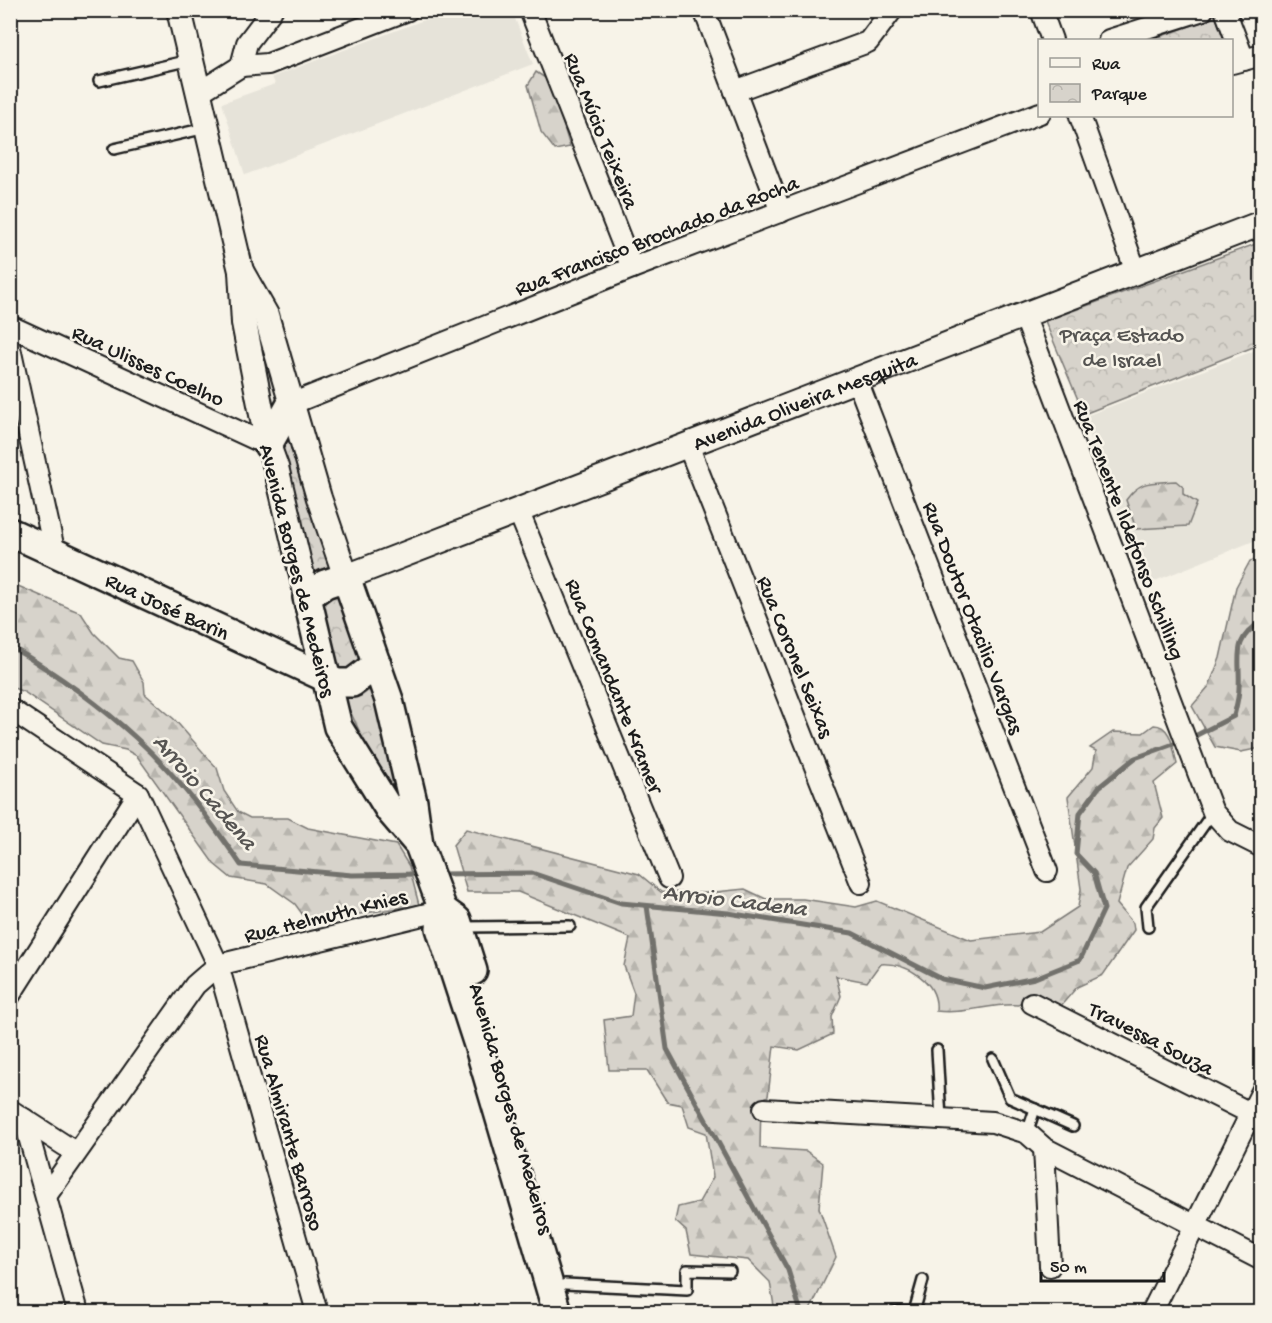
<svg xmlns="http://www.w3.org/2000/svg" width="1272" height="1323" font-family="'Gochi Hand',sans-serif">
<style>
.built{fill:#e6e3d9}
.forest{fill:url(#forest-firs);stroke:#7a7874;stroke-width:1.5}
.park{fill:url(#park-crowns);stroke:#7a7874;stroke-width:1.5}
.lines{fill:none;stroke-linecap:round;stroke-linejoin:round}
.stream{stroke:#72716c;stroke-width:5}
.service-casing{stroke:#1c1c1c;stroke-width:14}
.minor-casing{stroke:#1c1c1c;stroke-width:24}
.tertiary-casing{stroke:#1c1c1c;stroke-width:28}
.secondary-casing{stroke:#1c1c1c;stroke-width:32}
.service{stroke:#f7f3e8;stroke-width:9}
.minor{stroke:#f7f3e8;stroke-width:20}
.tertiary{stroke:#f7f3e8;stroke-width:24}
.secondary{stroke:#f7f3e8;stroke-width:27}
.labels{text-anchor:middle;stroke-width:5;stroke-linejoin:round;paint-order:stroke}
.street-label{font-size:22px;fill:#1c1c1c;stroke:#f7f3e8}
.park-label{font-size:22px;fill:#545351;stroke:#f7f3e8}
.water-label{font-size:24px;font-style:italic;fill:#565452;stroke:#f7f3e8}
</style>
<defs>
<pattern id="forest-firs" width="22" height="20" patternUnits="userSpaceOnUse" patternTransform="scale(1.5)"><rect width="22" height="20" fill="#d7d3cb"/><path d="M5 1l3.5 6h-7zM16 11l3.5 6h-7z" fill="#b8b5ae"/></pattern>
<pattern id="park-crowns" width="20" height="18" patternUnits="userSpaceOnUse" patternTransform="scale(1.5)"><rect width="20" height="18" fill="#d7d3cb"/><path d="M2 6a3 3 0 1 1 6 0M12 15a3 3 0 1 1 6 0" fill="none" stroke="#b8b5ae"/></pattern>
</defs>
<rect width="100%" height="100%" fill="#f7f3e8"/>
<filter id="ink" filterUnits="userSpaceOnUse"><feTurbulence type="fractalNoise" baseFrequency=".0167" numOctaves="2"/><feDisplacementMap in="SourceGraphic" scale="12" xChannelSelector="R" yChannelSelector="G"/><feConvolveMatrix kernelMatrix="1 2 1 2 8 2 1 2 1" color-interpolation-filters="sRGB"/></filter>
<g filter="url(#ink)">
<!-- built -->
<g class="built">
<polygon points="448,11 512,11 533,64 245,175 222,103 275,84 272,77"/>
<polygon points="1261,348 1261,538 1145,585 1083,417"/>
</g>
<!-- forest -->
<g class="forest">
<polygon points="536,72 550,81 570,147 555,150 541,132 528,85"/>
<path d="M1176,481L1183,487V494L1197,503L1188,526L1136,529L1126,500C1141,479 1152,483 1176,481Z"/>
<polygon points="1261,557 1261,748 1241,752 1215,747 1192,706 1209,686 1220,658 1236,587 1250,561"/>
<polygon points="11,583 81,613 94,633 119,658 132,661 144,682 145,694 174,719 217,768 224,791 238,812 250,818 288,818 308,828 396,845 409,866 419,905 308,922 295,904 267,884 231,878 214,864 137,756 126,750 102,745 24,692 11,687"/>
<path d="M1154,725C1172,725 1173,750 1177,764L1154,783L1163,818L1155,828L1153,839L1127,868L1117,904L1133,923L1134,930L1103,975L1077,987L1059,1008L1024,998L1018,1005C990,1003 964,1015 936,1011C939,982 907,962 880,964L867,982L836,976L841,996L832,1017L833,1034L799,1050L774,1046L768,1096L761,1100L760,1148L806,1151L823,1163L819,1208L836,1257L811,1308L813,1312H775L770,1282L748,1260L691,1254L686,1231L675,1221L678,1207L699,1202L713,1177L706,1133L689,1127L682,1105L667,1102L647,1070H609L604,1020L631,1016L634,993L624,966L630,938L518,892H467L453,845L466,829L639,874L661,892L705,893L745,889L766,899H803L856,907L877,901L971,940L1040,932L1078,907L1081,889L1068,797L1093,767L1096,751L1090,748L1113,732L1143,733Z"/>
</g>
<!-- park -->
<g class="park">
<polygon points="1216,17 1224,40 1150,40"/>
<polygon points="1261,242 1261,344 1084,414 1045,321"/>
<polygon points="289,436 332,572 312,578 279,449"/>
<polygon points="334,590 342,596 361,654 354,668 344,671 333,663 318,603"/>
<polygon points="372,688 405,800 398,803 369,752 344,698 361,696"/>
</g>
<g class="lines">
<!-- stream -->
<g class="stream">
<path d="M10,646C55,673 98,703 136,738C177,775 210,820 241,865L352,875L422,874"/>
<path d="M437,874L532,873L621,903L728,913L852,933L942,979L985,988L1035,978L1080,960L1104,909L1094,873L1076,854L1080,813L1099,787L1135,758L1193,737L1234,716C1236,707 1239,697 1239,688C1241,657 1230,641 1262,621"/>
<polyline points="647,906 667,1049 788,1270 801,1312"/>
</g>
<!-- service casing -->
<g class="service-casing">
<g id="service">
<polyline points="99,81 190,60"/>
<polyline points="114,149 206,128"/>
<polyline points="462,927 570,926"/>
<polyline points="1148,927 1146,907 1213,812"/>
<polyline points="937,1050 941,1119"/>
<polyline points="993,1059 1010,1098 1073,1126"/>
<polyline points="1027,1133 1035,1109"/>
<polyline points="565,1284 687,1290 687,1270 730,1271"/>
<polyline points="894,1312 909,1312"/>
<polyline points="914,1312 923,1280"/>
</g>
</g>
<!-- minor casing -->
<g class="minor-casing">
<g id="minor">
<polyline points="530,10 632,268"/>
<polyline points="704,10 781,212"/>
<polyline points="1041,10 1052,40"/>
<polyline points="1225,10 1244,60"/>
<polyline points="1109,40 1203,10"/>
<polyline points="1232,63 1262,55"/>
<polyline points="241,66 268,64 408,10"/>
<polyline points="735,91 868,42 892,10"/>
<polyline points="198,93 241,66 247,43 272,10"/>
<polyline points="1080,116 1136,272"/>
<polyline points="1024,315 1213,812 1230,831 1262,847"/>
<polyline points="10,326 268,445"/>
<polyline points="10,348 55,554"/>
<polyline points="857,380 1047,871"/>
<polyline points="291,404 632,268 1040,113"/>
<polyline points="688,445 861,883"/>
<polyline points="518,510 669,878"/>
<polyline points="10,709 138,794 218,965 317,1312"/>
<polyline points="10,995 138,794"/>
<polyline points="1032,1003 1250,1113"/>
<polyline points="764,1109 993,1122 1027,1133 1044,1148 1262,1260"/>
<polyline points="10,1110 75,1152"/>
<polyline points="24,1119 78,1312"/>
<polyline points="1044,1148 1050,1266"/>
<polyline points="46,1196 195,985 218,965 443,910"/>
<polyline points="1152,1312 1262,1091"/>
</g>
</g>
<!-- tertiary casing -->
<g class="tertiary-casing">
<g id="tertiary">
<polyline points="179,10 241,271 244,323 268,445 276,467 307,597"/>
<path id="s1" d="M241,271L266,315L319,498L346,577L1262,223"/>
</g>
</g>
<!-- secondary casing -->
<g class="secondary-casing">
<g id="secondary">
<polyline points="268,445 291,404"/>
<path id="s2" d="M10,532L337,683H352L377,664"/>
<polyline points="419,845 390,811 338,727 307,597 325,584 346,577 389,700 413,802 419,845 443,910 440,928 480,1051 557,1312"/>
<polyline points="443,910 457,920 473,971"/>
</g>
</g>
<!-- service -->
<use href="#service" class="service"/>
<!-- minor -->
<use href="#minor" class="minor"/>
<!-- tertiary -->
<use href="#tertiary" class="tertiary"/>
<!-- secondary -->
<use href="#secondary" class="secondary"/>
</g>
</g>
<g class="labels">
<!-- street labels -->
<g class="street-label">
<text transform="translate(603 130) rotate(68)" y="8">Rua Múcio Teixeira</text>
<text transform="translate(656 234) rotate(-21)" y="8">Rua Francisco Brochado da Rocha</text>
<text transform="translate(149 364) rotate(25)" y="8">Rua Ulisses Coelho</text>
<text dy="8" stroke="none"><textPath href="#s1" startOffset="816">Avenida Oliveira Mesquita</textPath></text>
<text transform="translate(1131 529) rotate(69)" y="8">Rua Tenente Ildefonso Schilling</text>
<text transform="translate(299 570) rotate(76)" y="8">Avenida Borges de Medeiros</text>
<text dy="8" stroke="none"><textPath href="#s2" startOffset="174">Rua José Barin</textPath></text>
<text transform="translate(975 617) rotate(69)" y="8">Rua Doutor Otacilio Vargas</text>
<text transform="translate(797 656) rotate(68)" y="8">Rua Coronel Seixas</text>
<text transform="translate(616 685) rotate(68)" y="8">Rua Comandante Kramer</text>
<text transform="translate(325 914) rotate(-14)" y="8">Rua Helmuth Knies</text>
<text transform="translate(1152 1037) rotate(27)" y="8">Travessa Souza</text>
<text transform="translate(513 1108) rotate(74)" y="8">Avenida Borges de Medeiros</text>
<text transform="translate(291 1132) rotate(74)" y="8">Rua Almirante Barroso</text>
</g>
<!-- park labels -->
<g class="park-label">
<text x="1122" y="341">Praça Estado<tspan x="1122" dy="25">de Israel</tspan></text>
</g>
<!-- water labels -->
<g class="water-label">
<text transform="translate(206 791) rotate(49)" y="8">Arroio Cadena</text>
<text transform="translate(735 899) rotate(7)" y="8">Arroio Cadena</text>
</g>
</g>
<!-- margin -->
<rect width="1272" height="1323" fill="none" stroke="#f7f3e8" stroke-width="36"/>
<rect x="18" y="18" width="1236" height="1287" fill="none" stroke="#1c1c1c" stroke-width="2" filter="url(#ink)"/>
<!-- legend -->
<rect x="1038" y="39" width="195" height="78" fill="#f7f3e8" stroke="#9f9d96" stroke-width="1.5"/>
<rect x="1050" y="58" width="30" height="9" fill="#f7f3e8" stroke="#9f9d96" stroke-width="1.5"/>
<text x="1092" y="69" font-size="18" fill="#1c1c1c">Rua</text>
<rect x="1050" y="84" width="30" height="18" fill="url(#park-crowns)" stroke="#9f9d96" stroke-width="1.5"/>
<text x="1092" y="99" font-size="18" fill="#1c1c1c">Parque</text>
<!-- scale -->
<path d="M1041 1272v9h123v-9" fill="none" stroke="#1c1c1c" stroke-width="3"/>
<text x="1050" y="1272" font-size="18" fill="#1c1c1c" stroke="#f7f3e8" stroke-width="4.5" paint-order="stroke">50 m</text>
</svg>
